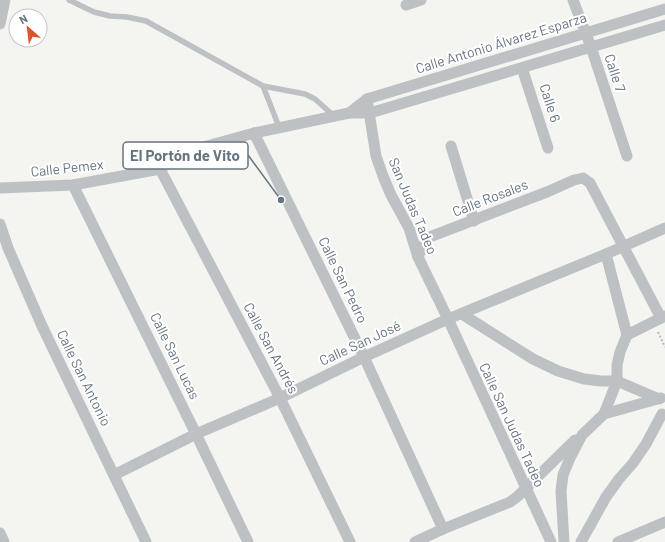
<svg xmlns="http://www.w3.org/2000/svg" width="665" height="542" font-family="Barlow,sans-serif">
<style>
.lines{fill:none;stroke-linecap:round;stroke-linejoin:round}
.path{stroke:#b7babc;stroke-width:2;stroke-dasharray:2 2;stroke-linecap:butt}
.lane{stroke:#bdc1c4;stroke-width:5.5}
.street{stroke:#bdc1c4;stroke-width:11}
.labels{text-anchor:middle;stroke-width:4;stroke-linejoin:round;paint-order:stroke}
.street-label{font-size:14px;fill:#657480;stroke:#fff}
.leader{fill:none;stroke:#657480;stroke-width:1.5}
.callout-dot{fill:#657480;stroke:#fff;stroke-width:1.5}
.callout{fill:#fff;stroke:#657480;stroke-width:1.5}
.callout-label{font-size:15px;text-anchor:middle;font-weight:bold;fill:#657480}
</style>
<rect width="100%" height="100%" fill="#f4f4f0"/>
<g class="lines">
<!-- path -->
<polyline class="path" points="658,332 665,347"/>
<!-- lane -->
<g class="lane">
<polyline points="69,0 94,12 110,16 127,17 146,21 263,86 279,127"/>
<polyline points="263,86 305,94 315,99 334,116"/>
</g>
<!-- street -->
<g class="street">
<polyline points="573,0 591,47 627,156"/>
<polyline points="406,5 421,0"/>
<polyline points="0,24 5,0"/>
<polyline points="522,68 548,148"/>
<polyline points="367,99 376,156 383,176 391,195 409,228 418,257 448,319 551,542"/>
<polyline points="349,113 367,99 665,9"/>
<polyline points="254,133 364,357 443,529"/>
<polyline points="451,146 474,221"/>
<polyline points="160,169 280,398 350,542"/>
<polyline points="73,185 196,434 248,542"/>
<polyline points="0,188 73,185 160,169 176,158 189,151 254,133 349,113 370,113 665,25"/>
<polyline points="0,224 8,248 42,326 146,542"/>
<polyline points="606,254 627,335"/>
<polyline points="418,257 427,238 547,192 574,180 583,178 590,183 661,318"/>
<polyline points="462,314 533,359 558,371 584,379 601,381 617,381 659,399"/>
<polyline points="604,414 661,398"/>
<polyline points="114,475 196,434 280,398 364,357 448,319 606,254 665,228"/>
<polyline points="0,533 4,542"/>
<polyline points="415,542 443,529 510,502 518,496 575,440"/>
<polyline points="564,542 561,491 563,475 570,458 582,435 604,414 617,381 617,365 620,352 627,335 665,316"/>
<polyline points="581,542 606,497 619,479 633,463 646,444 662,414"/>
<polyline points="618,542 665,522"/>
</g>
</g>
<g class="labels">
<!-- street labels -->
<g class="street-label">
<text transform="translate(501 43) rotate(-17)" y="5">Calle Antonio Álvarez Esparza</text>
<text transform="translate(615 73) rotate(72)" y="5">Calle 7</text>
<text transform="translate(550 103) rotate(72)" y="5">Calle 6</text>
<text transform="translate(67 168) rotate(-6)" y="5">Calle Pemex</text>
<text transform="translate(490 198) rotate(-21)" y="5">Calle Rosales</text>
<text transform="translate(413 206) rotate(67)" y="5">San Judas Tadeo</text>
<text transform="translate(343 280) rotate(64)" y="5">Calle San Pedro</text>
<text transform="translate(360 343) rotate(-25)" y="5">Calle San José</text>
<text transform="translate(271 348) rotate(62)" y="5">Calle San Andrés</text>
<text transform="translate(175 356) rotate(64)" y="5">Calle San Lucas</text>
<text transform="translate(84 378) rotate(64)" y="5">Calle San Antonio</text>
<text transform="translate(512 425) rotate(65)" y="5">Calle San Judas Tadeo</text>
</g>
</g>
<!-- callouts -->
<path class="leader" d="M281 200L248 155"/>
<circle class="callout-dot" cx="281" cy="200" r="4"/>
<rect class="callout" x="123" y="142" width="125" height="27" rx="4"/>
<g class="callout-label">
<text x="185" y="161">El Portón de Vito</text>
</g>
<!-- north arrow -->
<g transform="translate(28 28) rotate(332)"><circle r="19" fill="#ffffff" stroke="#c1c7cc"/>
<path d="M0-3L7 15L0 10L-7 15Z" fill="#d8552d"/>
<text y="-6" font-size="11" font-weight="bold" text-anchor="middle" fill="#657480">N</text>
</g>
</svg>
